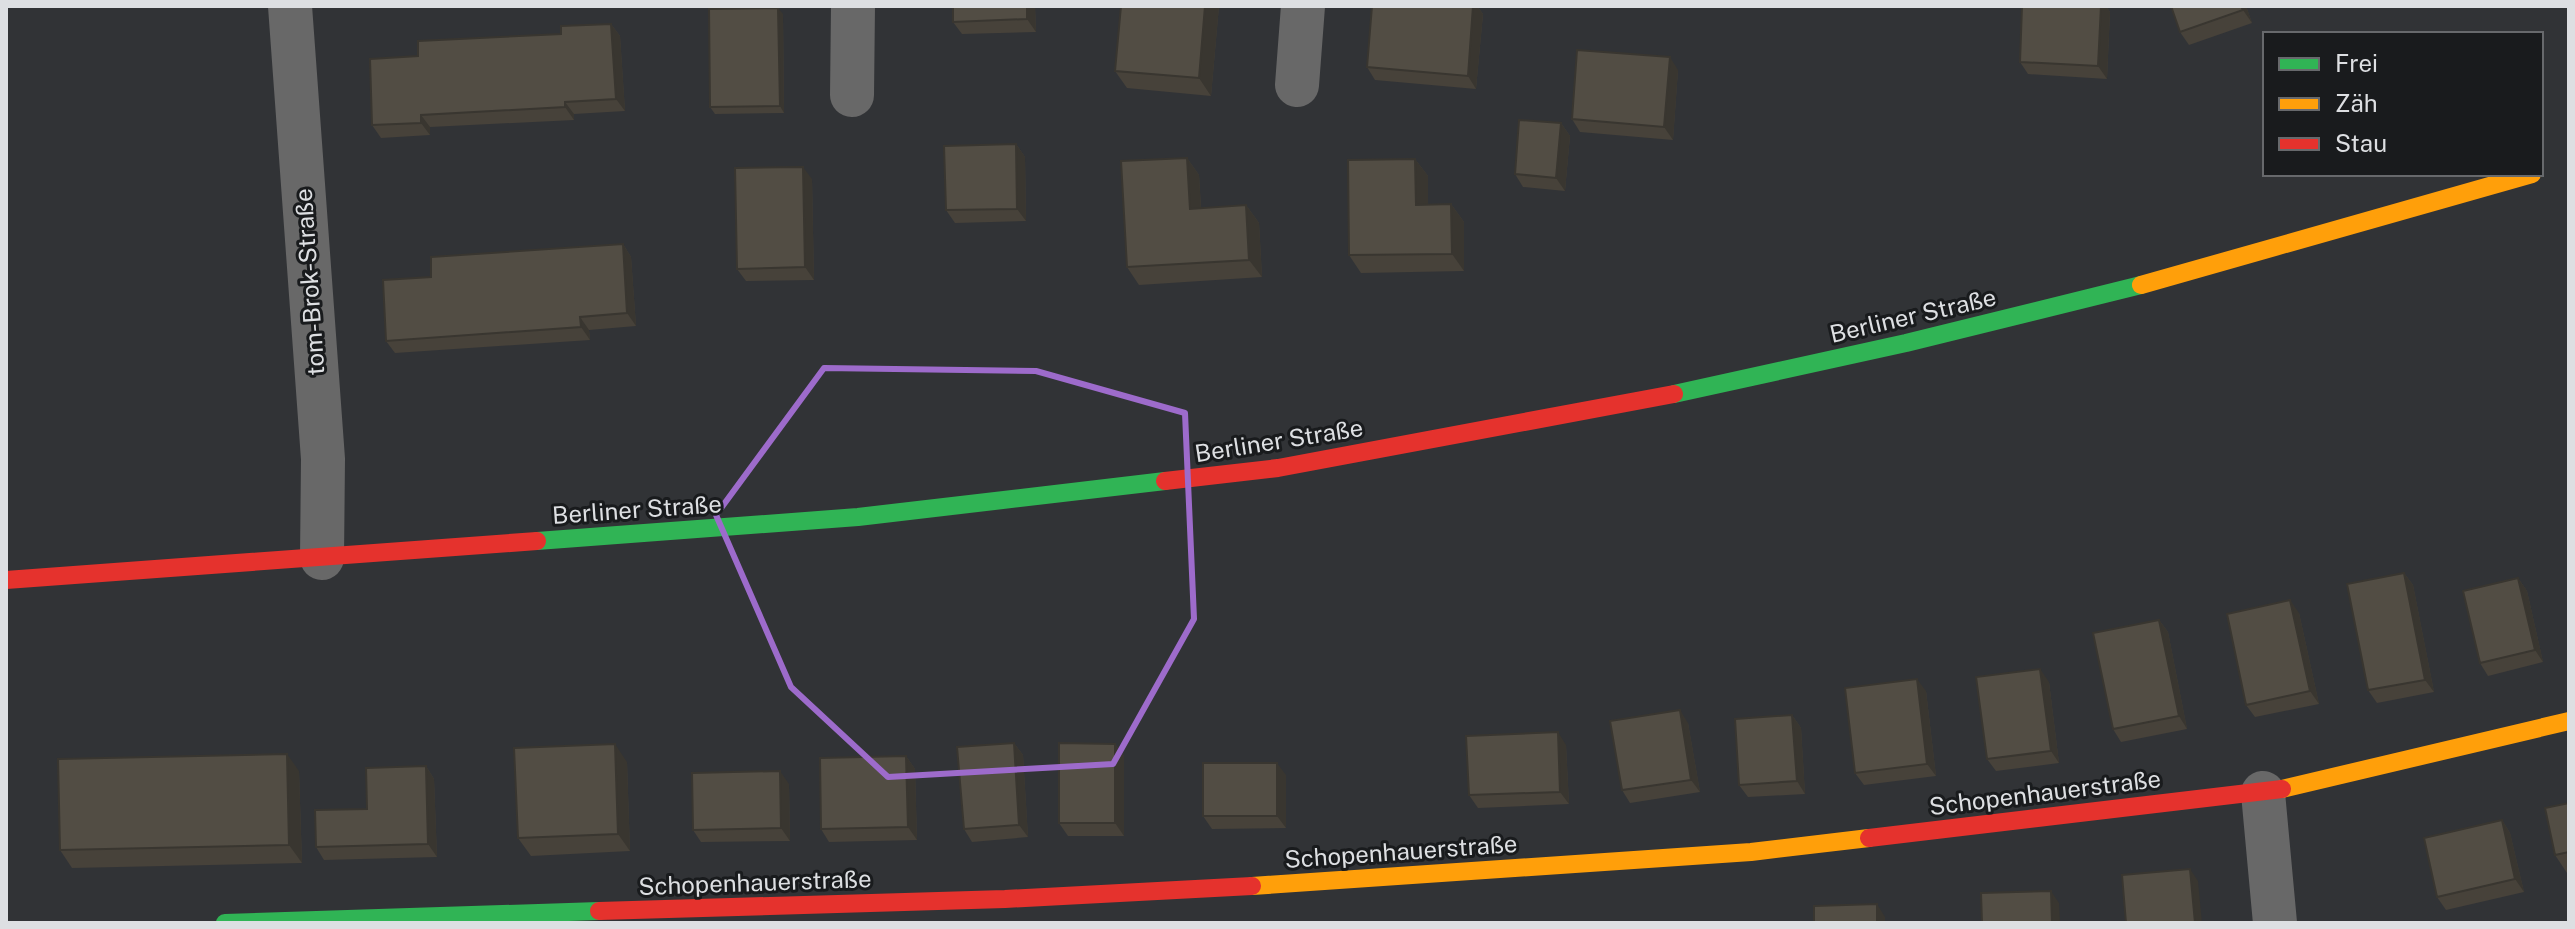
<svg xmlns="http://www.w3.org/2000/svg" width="2575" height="929" font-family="'Public Sans',sans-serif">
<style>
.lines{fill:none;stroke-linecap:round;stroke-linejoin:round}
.street{stroke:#686868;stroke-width:44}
.fast{stroke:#30b455;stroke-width:18}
.slow{stroke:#ff9f0a;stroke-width:18}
.jam{stroke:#e5322d;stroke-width:18}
.wall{fill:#47423a}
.shaded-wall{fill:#393630}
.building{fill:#524d44;stroke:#393630;stroke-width:2}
.marked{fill:none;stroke:#9d6bcb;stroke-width:6;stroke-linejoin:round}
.labels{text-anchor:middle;stroke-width:6;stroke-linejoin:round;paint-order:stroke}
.street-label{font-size:24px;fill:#dddfe2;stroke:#191b1d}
</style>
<rect width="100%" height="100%" fill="#313336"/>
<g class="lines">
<!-- street -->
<g class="street">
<polyline points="290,6 323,459 322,558"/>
<polyline points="1297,85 1303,6"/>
<polyline points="852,95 853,6"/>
<polyline points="2263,793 2275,923"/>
</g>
<!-- fast -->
<g class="fast">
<polyline points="1674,394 1906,343 2141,285"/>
<polyline points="537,541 858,517 1165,481"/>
<polyline points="225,923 599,911"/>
</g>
<!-- slow -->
<g class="slow">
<polyline points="2141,285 2532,174"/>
<polyline points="2282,789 2569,721"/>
<polyline points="1252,886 1751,852 1869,838"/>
</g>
<!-- jam -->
<g class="jam">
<polyline points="1165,481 1278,468 1674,394"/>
<polyline points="6,580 537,541"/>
<polyline points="1869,838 2282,789"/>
<polyline points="599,911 1005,899 1252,886"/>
</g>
</g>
<!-- wall -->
<g class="wall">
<polygon points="1035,6 1036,32 962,34 953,22"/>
<polygon points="1121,6 1219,6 1211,96 1127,88 1115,71"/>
<polygon points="1372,6 1477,6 1483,14 1476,89 1375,80 1367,67"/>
<polygon points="2022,6 2106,6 2110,12 2107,79 2028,74 2020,62"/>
<polygon points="2171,6 2246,6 2252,23 2189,45 2180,32"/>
<polygon points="783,14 784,113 715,114 710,107"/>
<polygon points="611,24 620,36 625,111 574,114 574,120 430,127 430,135 381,138 372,125 418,56 561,34"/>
<polygon points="1678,70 1673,140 1580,132 1572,119"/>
<polygon points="1561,123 1570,136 1565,191 1523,187 1515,174"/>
<polygon points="1016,144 1025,157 1026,221 955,223 946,210"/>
<polygon points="1187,158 1199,175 1201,208 1246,205 1259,223 1262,277 1139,285 1127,267"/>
<polygon points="1415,159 1428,176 1428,205 1451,204 1464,222 1464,271 1361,273 1349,255"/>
<polygon points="812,179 814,280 746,281 737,269"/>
<polygon points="623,244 631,257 636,326 589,330 590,340 395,353 386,341 431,277"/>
<polygon points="2404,573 2413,585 2434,692 2377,703 2368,690"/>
<polygon points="2518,578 2527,591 2543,662 2488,676 2480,663"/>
<polygon points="2299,613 2319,704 2255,717 2246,705"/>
<polygon points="2159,620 2168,632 2187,729 2121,742 2113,729"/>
<polygon points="2049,682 2059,763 1996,771 1987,759"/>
<polygon points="1926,691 1936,776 1864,785 1855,773"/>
<polygon points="1792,715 1801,728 1805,794 1748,797 1739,785"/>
<polygon points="1688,723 1700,792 1630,803 1622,790"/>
<polygon points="1014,743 1023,755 1028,837 972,842 964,829"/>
<polygon points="1115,744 1124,756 1124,836 1068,836 1059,823"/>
<polygon points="1566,745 1569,804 1478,808 1469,795"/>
<polygon points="906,756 915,769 917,840 829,842 821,829"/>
<polygon points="627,762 630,851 531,856 518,838"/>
<polygon points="426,766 434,779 437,857 324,860 316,847"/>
<polygon points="299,771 302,863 72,868 60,850"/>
<polygon points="1286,775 1286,828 1212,829 1203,816"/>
<polygon points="789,784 790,841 701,842 693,830"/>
<polygon points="2569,803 2569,872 2567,873 2555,855"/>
<polygon points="2502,820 2510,833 2524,892 2446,910 2437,897"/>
</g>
<!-- shaded-wall -->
<g class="shaded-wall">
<polygon points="1027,6 1035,6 1036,32 1027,19"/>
<polygon points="1205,6 1219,6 1211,96 1199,78"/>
<polygon points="1473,6 1477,6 1483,14 1476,89 1468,76"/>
<polygon points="2101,6 2106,6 2110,12 2107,79 2098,66"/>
<polygon points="2241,6 2246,6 2252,23 2243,10"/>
<polygon points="778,8 783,14 784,113 780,106"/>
<polygon points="611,24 620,36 625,111 616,99"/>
<polygon points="1670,57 1678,70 1673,140 1664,127"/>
<polygon points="565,102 574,114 574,120 565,107"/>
<polygon points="421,115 430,127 430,135 421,123"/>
<polygon points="1561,123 1570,136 1565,191 1556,178"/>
<polygon points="1016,144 1025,157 1026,221 1017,209"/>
<polygon points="1187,158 1199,175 1202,226 1190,209"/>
<polygon points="1415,159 1428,176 1428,223 1416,205"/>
<polygon points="803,167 812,179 814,280 805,267"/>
<polygon points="1451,204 1464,222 1464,271 1452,254"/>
<polygon points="1246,205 1259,223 1262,277 1249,260"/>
<polygon points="623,244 631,257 636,326 627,313"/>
<polygon points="580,317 589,330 590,340 581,327"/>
<polygon points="2404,573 2413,585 2434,692 2425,680"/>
<polygon points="2518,578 2527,591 2543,662 2535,650"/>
<polygon points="2290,600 2299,613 2319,704 2310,691"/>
<polygon points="2159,620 2168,632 2187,729 2179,716"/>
<polygon points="2040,669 2049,682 2059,763 2051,751"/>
<polygon points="1917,679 1926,691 1936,776 1927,764"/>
<polygon points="1680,710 1688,723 1700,792 1691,780"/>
<polygon points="1792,715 1801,728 1805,794 1797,781"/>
<polygon points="1558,732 1566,745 1569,804 1560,792"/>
<polygon points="1014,743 1023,755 1028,837 1019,825"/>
<polygon points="615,744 627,762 630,851 618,834"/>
<polygon points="1115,744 1124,756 1124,836 1115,823"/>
<polygon points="287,754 299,771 302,863 289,845"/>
<polygon points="906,756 915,769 917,840 908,827"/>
<polygon points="1277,763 1286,775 1286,828 1277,816"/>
<polygon points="426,766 434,779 437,857 428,844"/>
<polygon points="780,771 789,784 790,841 781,828"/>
<polygon points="2502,820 2510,833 2524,892 2515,879"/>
<polygon points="2190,869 2198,881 2202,923 2195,923"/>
<polygon points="2051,891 2059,903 2060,923 2052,923"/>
<polygon points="1877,904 1885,917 1885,923 1877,923"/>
</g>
<!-- building -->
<g class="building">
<polygon points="953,6 1027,6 1027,19 953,22"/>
<polygon points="1121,6 1205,6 1199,78 1115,71"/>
<polygon points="1372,6 1473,6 1468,76 1367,67"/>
<polygon points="2022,6 2101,6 2098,66 2020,62"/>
<polygon points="2171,6 2241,6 2243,10 2180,32"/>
<polygon points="778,8 780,106 710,107 709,9"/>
<polygon points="611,24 616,99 565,102 565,107 421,115 421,123 372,125 370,59 418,56 418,41 561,34 561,26"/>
<polygon points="1577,50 1670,57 1664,127 1572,119"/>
<polygon points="1519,120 1561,123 1556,178 1515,174"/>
<polygon points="1016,144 1017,209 946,210 944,146"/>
<polygon points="1187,158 1190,209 1246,205 1249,260 1127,267 1121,161"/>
<polygon points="1415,159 1416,205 1451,204 1452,254 1349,255 1348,160"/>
<polygon points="803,167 805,267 737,269 735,168"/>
<polygon points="623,244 627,313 580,317 581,327 386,341 383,280 431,277 431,257"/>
<polygon points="2404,573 2425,680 2368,690 2347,584"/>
<polygon points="2518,578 2535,650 2480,663 2463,591"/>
<polygon points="2290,600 2310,691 2246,705 2227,614"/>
<polygon points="2159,620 2179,716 2113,729 2093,633"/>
<polygon points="2040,669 2051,751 1987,759 1976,677"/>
<polygon points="1917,679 1927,764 1855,773 1845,688"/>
<polygon points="1680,710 1691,780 1622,790 1610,721"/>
<polygon points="1792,715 1797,781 1739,785 1735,719"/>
<polygon points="1558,732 1560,792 1469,795 1466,736"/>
<polygon points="1014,743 1019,825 964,829 957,747"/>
<polygon points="1059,743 1115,744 1115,823 1059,823"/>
<polygon points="615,744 618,834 518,838 514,748"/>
<polygon points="287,754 289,845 60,850 58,759"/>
<polygon points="906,756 908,827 821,829 820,758"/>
<rect x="1203" y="763" width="74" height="53"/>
<polygon points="426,766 428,844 316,847 315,810 367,809 366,768"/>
<polygon points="780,771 781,828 693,830 692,773"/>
<polygon points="2569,803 2569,852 2555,855 2545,808"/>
<polygon points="2502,820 2515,879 2437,897 2424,838"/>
<polygon points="2190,869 2195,923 2126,923 2122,875"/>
<polygon points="2051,891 2052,923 1982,923 1981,893"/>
<polygon points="1877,904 1877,923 1814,923 1814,906"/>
</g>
<!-- marked area -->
<path class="marked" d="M824,368L1036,371L1185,413L1194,619L1113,764L888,777L791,687L716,515Z"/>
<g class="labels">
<!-- street labels -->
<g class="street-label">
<text transform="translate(310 282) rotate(-94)" y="8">tom-Brok-Straße</text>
<text transform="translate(1913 316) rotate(-13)" y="8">Berliner Straße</text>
<text transform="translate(1279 441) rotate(-9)" y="8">Berliner Straße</text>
<text transform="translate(637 510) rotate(-4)" y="8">Berliner Straße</text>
<text transform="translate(2045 793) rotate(-7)" y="8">Schopenhauerstraße</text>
<text transform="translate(1401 852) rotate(-4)" y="8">Schopenhauerstraße</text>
<text transform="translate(755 883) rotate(-2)" y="8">Schopenhauerstraße</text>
</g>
</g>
<!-- border -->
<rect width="2575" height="929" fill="none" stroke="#dddfe2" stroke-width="16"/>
<!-- legend -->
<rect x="2263" y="32" width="280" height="144" fill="#191b1d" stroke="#67696c" stroke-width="2"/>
<rect x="2279" y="58" width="40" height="12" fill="#30b455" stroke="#67696c" stroke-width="2"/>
<text x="2335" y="72" font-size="24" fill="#dddfe2">Frei</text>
<rect x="2279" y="98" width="40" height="12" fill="#ff9f0a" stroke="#67696c" stroke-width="2"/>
<text x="2335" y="112" font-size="24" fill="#dddfe2">Zäh</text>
<rect x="2279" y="138" width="40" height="12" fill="#e5322d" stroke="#67696c" stroke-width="2"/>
<text x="2335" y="152" font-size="24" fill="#dddfe2">Stau</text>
</svg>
